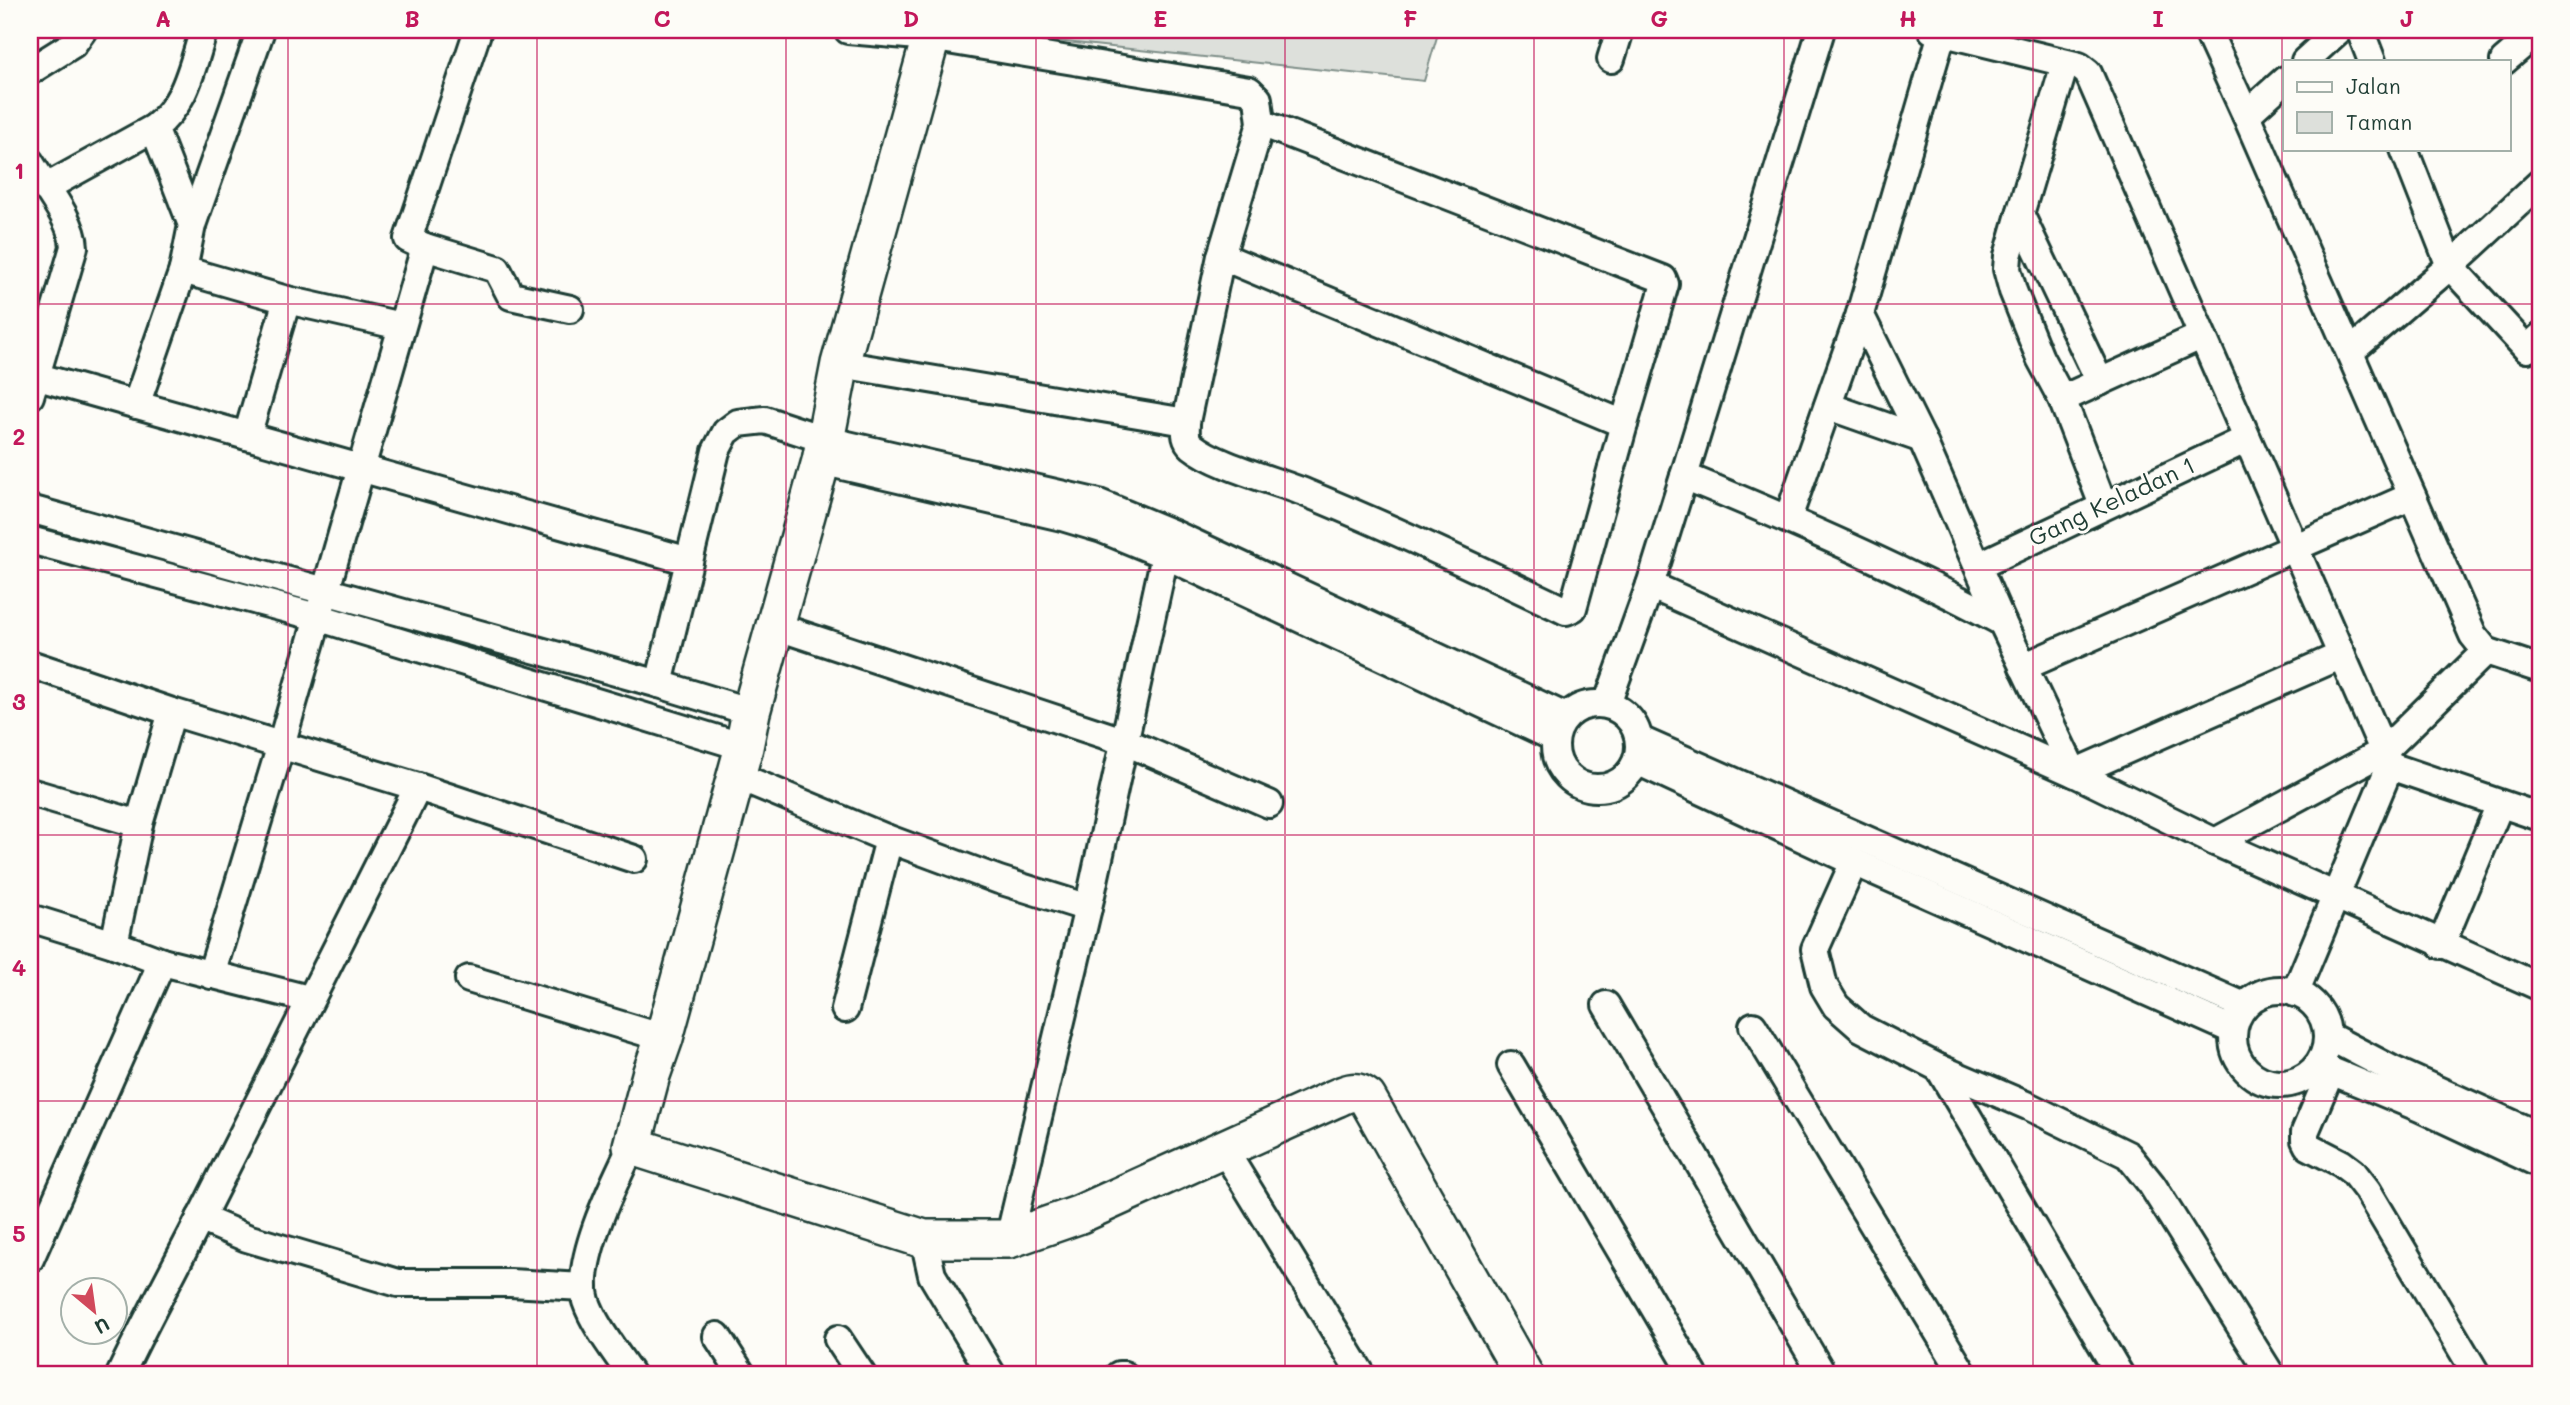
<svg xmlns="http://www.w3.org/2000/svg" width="2570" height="1405" font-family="Mali,sans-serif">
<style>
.green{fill:#dde0db;stroke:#7e8e88;stroke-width:2}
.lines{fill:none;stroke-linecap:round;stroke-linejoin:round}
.street-casing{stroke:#1f3d34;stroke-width:32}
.secondary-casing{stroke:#1f3d34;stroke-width:42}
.street{stroke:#fdfcf7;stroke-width:26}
.secondary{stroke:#fdfcf7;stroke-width:37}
.grid{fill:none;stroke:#c2185b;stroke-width:2;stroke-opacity:0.55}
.labels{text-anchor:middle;stroke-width:6;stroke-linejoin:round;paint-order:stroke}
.street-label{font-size:24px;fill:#1f3d34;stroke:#fdfcf7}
.neatline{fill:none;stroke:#c2185b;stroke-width:2.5}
.grid-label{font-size:23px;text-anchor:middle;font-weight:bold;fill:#c2185b}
</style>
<rect width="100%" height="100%" fill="#fdfcf7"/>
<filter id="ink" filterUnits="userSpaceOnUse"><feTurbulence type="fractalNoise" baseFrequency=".0143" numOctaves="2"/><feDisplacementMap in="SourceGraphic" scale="14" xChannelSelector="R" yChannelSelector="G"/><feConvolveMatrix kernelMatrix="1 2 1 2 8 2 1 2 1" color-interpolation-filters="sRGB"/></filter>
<g filter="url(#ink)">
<!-- green -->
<polygon class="green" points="956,30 1439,30 1424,81"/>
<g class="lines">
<!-- street casing -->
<g class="street-casing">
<g id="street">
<polyline points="848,30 930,37 1249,90 1258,99 1261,123 1221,256 1186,422"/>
<path d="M1821,30L1684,476C1792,520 1899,567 2002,622"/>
<polyline points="1932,30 2079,66 2088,73 2390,766 2540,817"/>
<polyline points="2207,30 2246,115 2473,635 2486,651 2540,669"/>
<polyline points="2360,30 2372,61"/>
<polyline points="1611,59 1620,30"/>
<polyline points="2305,61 2339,30"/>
<polyline points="2504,61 2540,30"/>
<polyline points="2065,64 2020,214 2008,256 2007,269 2013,291 2040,358 2062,399 2103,505"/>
<polyline points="30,71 73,44 83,30"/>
<polyline points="2246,115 2285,80"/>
<polyline points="2404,149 2450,266 2527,349 2540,337"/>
<path d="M30,162C44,186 73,220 74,247L30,396"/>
<path d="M45,188L154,128C187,102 191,69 204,30"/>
<polyline points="2020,214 2100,382"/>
<polyline points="192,225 261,30"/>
<polyline points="425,247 408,239 478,30"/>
<polyline points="1221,256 1624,424 1665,284 1663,279 1261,123"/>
<polyline points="183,270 287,300 401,326"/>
<polyline points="1860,314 1922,439 2002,622 2074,773 2342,655"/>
<polyline points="2350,352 2450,266 2540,183"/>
<path d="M840,364L1186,422C1186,431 1184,439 1192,446C1217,466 1274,480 1306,493C1394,529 1480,570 1566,611L1573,608L1624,424"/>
<polyline points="35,376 689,561"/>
<polyline points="2062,399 2201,336"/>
<polyline points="136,405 183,270 192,225 154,128"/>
<polyline points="1828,406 1922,439"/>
<polyline points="247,436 287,300"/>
<polyline points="821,461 1062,517 1102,529 1165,555 1555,738"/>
<polyline points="30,509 659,684 751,712"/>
<polyline points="1788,518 1860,314 1943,30"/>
<polyline points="30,540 317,617 744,747"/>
<polyline points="1978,566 2247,439"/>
<polyline points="1650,585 2074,773 2215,842 2540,987"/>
<polyline points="775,626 1126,742 1269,804"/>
<polyline points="30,664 172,712 418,787 634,859"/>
<polyline points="2023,667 2412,496"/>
<polyline points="659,684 716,451 726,432 738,423 765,420 826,440 1099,503 1174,534 1566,717"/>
<circle cx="1597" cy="746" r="42"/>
<polyline points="1607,704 1650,585 1684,476"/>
<polyline points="1640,740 2244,1006"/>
<polyline points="1637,761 1854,862 2233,1030"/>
<polyline points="735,775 886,838 887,847 845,1009"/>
<polyline points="30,792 139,824 172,712"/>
<polyline points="886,838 999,880 1088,908"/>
<polyline points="2215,842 2384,751 2486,651"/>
<polyline points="1854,862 1815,949 1824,986 1836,1006 1861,1028 1939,1068 2028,1106 2128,1155 2152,1185 2271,1375"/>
<polyline points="30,918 114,944 162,962 309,999"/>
<polyline points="114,944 139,824"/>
<polyline points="2441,945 2500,804"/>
<polyline points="211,975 281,745 425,247 497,269 511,296 570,309"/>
<polyline points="469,979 664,1038"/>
<circle cx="2280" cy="1037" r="47"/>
<polyline points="2295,993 2390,766"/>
<polyline points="1606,1005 1823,1375"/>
<polyline points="1753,1026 1964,1375"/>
<polyline points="2328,1036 2391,1069 2540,1136"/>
<polyline points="1511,1065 1694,1375"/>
<polyline points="1939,1068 2120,1375"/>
<polyline points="2315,1070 2331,1071 2420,1108 2540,1164"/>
<polyline points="2331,1071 2305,1132 2305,1140 2308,1146 2341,1163 2353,1172 2367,1190 2477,1375"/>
<polyline points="1223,1148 1362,1375"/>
<polyline points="200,1218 247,1238 398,1283 510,1283 584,1287"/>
<polyline points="924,1239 932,1275 992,1375"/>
<polyline points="1009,1239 1091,895 1165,555 1172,539"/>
<polyline points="30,1259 162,962"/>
<polyline points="717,1336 742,1375"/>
<polyline points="838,1339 862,1375"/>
<path d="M120,1375C149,1314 182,1255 212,1195C281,1059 349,922 418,787"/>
<path d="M631,1375C616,1352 595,1327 586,1301C574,1262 615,1181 632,1146"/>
<polyline points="1119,1375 1124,1375"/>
</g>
</g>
<!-- secondary casing -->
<g class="secondary-casing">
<path id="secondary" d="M933,30L840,364L821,461L751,712L744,747L664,1038L651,1075L632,1146L924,1239H1009L1078,1215L1334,1099C1346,1094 1355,1088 1367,1098L1524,1375"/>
</g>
<!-- street -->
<use href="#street" class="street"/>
<!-- secondary -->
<use href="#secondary" class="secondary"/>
</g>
</g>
<!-- grid -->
<path class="grid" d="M288,30V1375M537,30V1375M786,30V1375M1036,30V1375M1285,30V1375M1534,30V1375M1784,30V1375M2033,30V1375M2282,30V1375M30,304H2540M30,570H2540M30,835H2540M30,1101H2540"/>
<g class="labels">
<!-- street labels -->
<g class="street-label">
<text transform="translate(2112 502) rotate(-25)" y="8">Gang Keladan 1</text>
</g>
</g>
<!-- margin -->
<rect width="2570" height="1405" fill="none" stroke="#fdfcf7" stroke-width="77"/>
<!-- legend -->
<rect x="2283" y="60" width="228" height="91" fill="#fdfcf7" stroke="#a4b0a9" stroke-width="2"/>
<rect x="2297" y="82" width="35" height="10" fill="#fdfcf7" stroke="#a4b0a9" stroke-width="2"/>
<text x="2346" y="94" font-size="21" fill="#1f3d34">Jalan</text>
<rect x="2297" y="112" width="35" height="21" fill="#dde0db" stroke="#a4b0a9" stroke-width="2"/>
<text x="2346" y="130" font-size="21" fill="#1f3d34">Taman</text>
<!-- north arrow -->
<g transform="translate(94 1311) rotate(151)"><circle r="33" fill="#fdfcf7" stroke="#a4b0a9" stroke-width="2"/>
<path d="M0-5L12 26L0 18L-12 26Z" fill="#d1495b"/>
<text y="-10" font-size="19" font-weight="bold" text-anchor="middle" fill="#1f3d34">U</text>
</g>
<rect x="38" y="38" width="2494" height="1328" class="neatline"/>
<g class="grid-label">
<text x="163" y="27">A</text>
<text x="412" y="27">B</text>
<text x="662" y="27">C</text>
<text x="911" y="27">D</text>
<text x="1160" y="27">E</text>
<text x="1410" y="27">F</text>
<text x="1659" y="27">G</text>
<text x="1908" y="27">H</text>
<text x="2158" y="27">I</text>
<text x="2407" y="27">J</text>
<text x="19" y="179">1</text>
<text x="19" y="445">2</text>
<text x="19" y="710">3</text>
<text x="19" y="976">4</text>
<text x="19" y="1242">5</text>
</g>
</svg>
